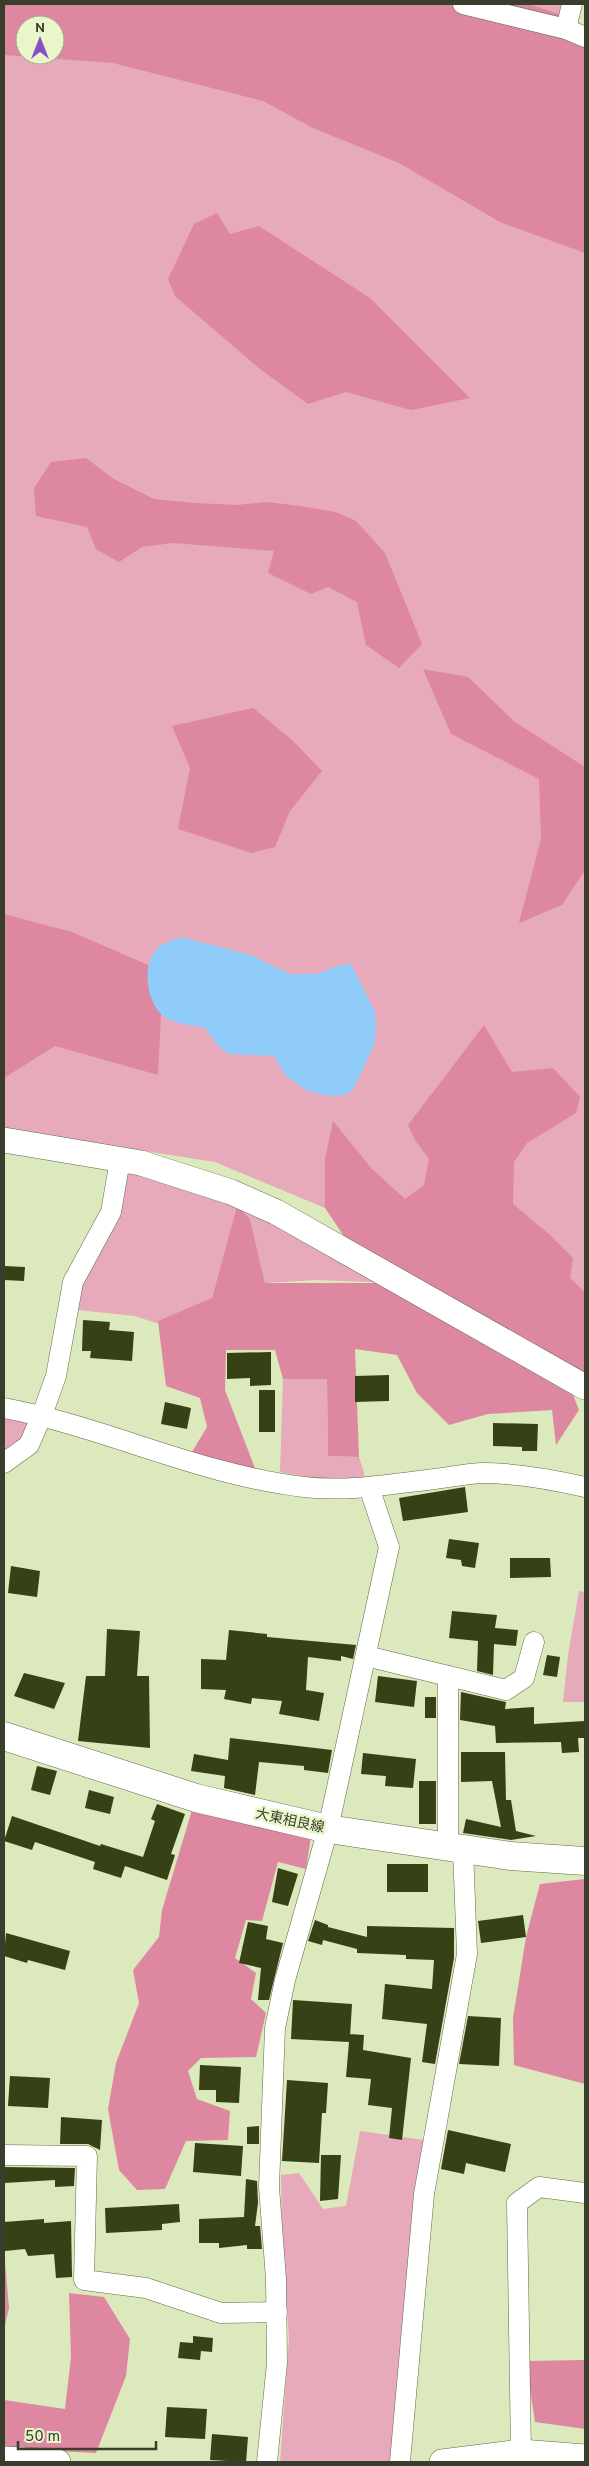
<svg xmlns="http://www.w3.org/2000/svg" width="589" height="2466" font-family="Overpass,'Noto Sans JP',sans-serif">
<style>
.green{fill:#e6aaba;fill-rule:evenodd}
.forest{fill:#de87a0;fill-rule:evenodd}
.water{fill:#90ccf9}
.building{fill:#364115}
.lines{fill:none;stroke-linecap:round;stroke-linejoin:round}
.minor-casing{stroke:#606b44;stroke-width:21}
.tertiary-casing{stroke:#606b44;stroke-width:26}
.secondary-casing{stroke:#606b44;stroke-width:29}
.minor{stroke:#fff;stroke-width:20}
.tertiary{stroke:#fff;stroke-width:25}
.secondary{stroke:#fff;stroke-width:28}
.labels{text-anchor:middle;stroke-width:5;stroke-linejoin:round;paint-order:stroke}
.street-label{font-size:14px;fill:#383d2c;stroke:#e9f6ca}
</style>
<rect width="100%" height="100%" fill="#dbe9bd"/>
<!-- green -->
<g class="green">
<path d="M4,4H448L585,76V1314L486,1269L332,1145L325,1208L215,1162L4,1129ZM25,25H55V55H25Z"/>
<polygon points="529,4 571,4 569,17"/>
<polygon points="122,1163 250,1205 401,1283 316,1280 265,1283 250,1219 237,1207 212,1298 159,1324 135,1316 68,1309"/>
<polygon points="283,1379 327,1379 328,1456 359,1457 367,1483 319,1479 280,1472"/>
<path d="M4,1412L29,1419C27,1437 19,1443 4,1451Z"/>
<polygon points="579,1591 585,1592 585,1702 563,1702 568,1655"/>
<polygon points="360,2131 424,2140 393,2460 385,2462 280,2462 289,2339 282,2247 281,2175 299,2173 323,2209 346,2206"/>
</g>
<!-- forest -->
<g class="forest">
<path d="M4,4H529L566,16L585,39V253L500,222L399,163L313,128L263,101L113,63L4,55ZM25,25H55V55H25Z"/>
<polygon points="217,213 230,234 259,226 370,298 470,398 411,410 346,392 308,404 260,369 175,296 168,279 194,224"/>
<polygon points="86,458 114,479 154,499 195,503 237,505 266,502 300,506 336,512 356,521 385,553 422,644 399,668 366,645 357,602 328,587 311,594 268,573 274,551 173,543 142,547 119,562 96,549 87,527 36,516 34,488 51,462"/>
<polygon points="423,669 468,677 515,722 585,767 585,870 562,905 519,923 541,839 539,779 451,734"/>
<polygon points="253,708 292,740 322,771 290,811 275,847 251,853 178,829 190,768 172,726"/>
<polygon points="4,914 72,932 148,965 161,1014 158,1075 55,1046 4,1078"/>
<polygon points="484,1025 512,1072 553,1068 580,1097 576,1113 527,1143 514,1162 513,1204 549,1234 573,1258 570,1278 585,1292 585,1381 570,1387 579,1410 556,1445 552,1410 488,1414 449,1425 417,1393 397,1355 355,1349 359,1457 328,1456 327,1379 283,1379 275,1350 226,1350 225,1390 256,1471 192,1452 207,1427 200,1398 166,1386 158,1321 212,1298 237,1206 250,1219 265,1283 401,1283 360,1260 325,1208 325,1159 333,1121 371,1168 405,1199 424,1185 429,1159 415,1140 408,1125"/>
<polygon points="192,1810 311,1836 306,1869 278,1862 262,1921 246,1920 235,1958 256,1973 251,1999 266,2013 256,2057 201,2058 188,2071 197,2099 230,2111 228,2140 186,2141 165,2189 137,2190 119,2170 108,2109 116,2063 139,2003 133,1970 159,1937 162,1910"/>
<polygon points="585,1879 585,2084 514,2065 513,2018 526,1937 540,1884"/>
<polygon points="4,2250 9,2308 4,2329"/>
<polygon points="69,2293 104,2297 130,2339 126,2376 96,2453 36,2450 4,2446 4,2400 65,2409 71,2357"/>
<polygon points="585,2360 585,2429 535,2422 526,2361"/>
</g>
<!-- water -->
<path class="water" d="M181,937L251,955L290,974H317L341,965L351,964L375,1012L376,1030L374,1045L353,1090L344,1095L329,1096L308,1091L286,1076L274,1056L229,1054L219,1047L205,1028C190,1024 172,1025 161,1014C146,1000 142,965 157,949C162,943 173,940 181,937Z"/>
<!-- building -->
<g class="building">
<polygon points="4,1266 25,1267 24,1281 4,1280"/>
<polygon points="83,1320 110,1322 109,1330 134,1332 132,1361 90,1358 91,1351 82,1351"/>
<polygon points="271,1352 271,1385 250,1386 250,1378 227,1379 227,1353"/>
<polygon points="389,1375 389,1401 355,1402 355,1376"/>
<rect x="259" y="1390" width="16" height="42"/>
<polygon points="165,1402 191,1408 187,1429 161,1424"/>
<polygon points="493,1423 538,1424 537,1451 522,1451 522,1447 493,1446"/>
<polygon points="465,1487 468,1512 403,1521 399,1498"/>
<polygon points="449,1539 479,1543 475,1568 462,1566 461,1560 446,1558"/>
<polygon points="510,1558 550,1558 551,1577 510,1578"/>
<polygon points="11,1566 40,1571 37,1597 8,1593"/>
<polygon points="452,1611 497,1615 495,1628 518,1630 516,1646 494,1644 493,1675 477,1671 478,1641 449,1638"/>
<polygon points="107,1629 140,1631 137,1676 149,1676 150,1748 78,1741 86,1676 105,1676"/>
<polygon points="229,1630 267,1634 267,1637 356,1645 353,1659 341,1656 341,1661 308,1657 306,1690 324,1693 319,1721 279,1714 282,1701 252,1698 251,1704 224,1699 226,1690 201,1689 201,1659 226,1660"/>
<polygon points="547,1655 560,1657 557,1677 543,1675"/>
<polygon points="24,1673 65,1683 54,1709 14,1696"/>
<polygon points="378,1676 417,1681 414,1707 375,1702"/>
<polygon points="461,1692 506,1702 505,1709 534,1707 534,1724 585,1721 585,1738 578,1738 579,1752 562,1753 561,1742 496,1743 495,1726 460,1720"/>
<rect x="425" y="1697" width="11" height="21"/>
<polygon points="230,1738 332,1750 328,1773 304,1770 304,1766 259,1762 255,1795 224,1788 225,1776 191,1771 194,1754 228,1760"/>
<polygon points="461,1752 505,1752 506,1800 511,1800 516,1831 536,1836 511,1840 463,1833 466,1819 501,1827 492,1781 461,1782"/>
<polygon points="363,1753 416,1759 413,1788 385,1786 386,1776 361,1774"/>
<polygon points="37,1766 57,1771 50,1795 31,1790"/>
<rect x="419" y="1781" width="17" height="43"/>
<polygon points="89,1790 114,1797 110,1814 85,1808"/>
<polygon points="157,1804 185,1814 171,1854 175,1855 167,1880 125,1866 121,1878 93,1869 95,1862 35,1842 32,1850 4,1841 12,1816 100,1846 101,1844 143,1857 155,1821 151,1819"/>
<rect x="387" y="1864" width="41" height="28"/>
<polygon points="278,1868 298,1874 288,1906 272,1902"/>
<polygon points="523,1915 526,1937 481,1943 478,1921"/>
<polygon points="315,1920 328,1925 328,1927 367,1937 367,1926 454,1928 454,1958 435,2064 422,2062 427,2024 382,2019 385,1984 432,1989 434,1960 406,1959 406,1955 357,1953 357,1949 323,1940 322,1945 308,1941"/>
<polygon points="248,1922 268,1926 266,1939 283,1943 269,2000 258,2000 261,1968 239,1963"/>
<polygon points="6,1933 70,1951 65,1970 28,1960 27,1963 4,1956"/>
<polygon points="293,2000 352,2004 350,2037 350,2034 364,2035 363,2050 411,2058 402,2140 389,2138 392,2108 368,2105 371,2079 346,2077 349,2042 291,2039"/>
<polygon points="468,2016 501,2018 499,2066 459,2064"/>
<polygon points="200,2065 241,2067 239,2103 216,2102 216,2090 199,2090"/>
<polygon points="10,2076 50,2078 48,2108 8,2106"/>
<polygon points="287,2080 328,2083 326,2113 322,2113 319,2163 282,2161"/>
<polygon points="61,2117 102,2120 100,2150 88,2144 60,2144"/>
<polygon points="259,2126 259,2144 247,2144 247,2127"/>
<polygon points="448,2130 511,2144 505,2172 466,2163 464,2174 441,2169"/>
<polygon points="195,2143 243,2146 241,2176 193,2172"/>
<polygon points="321,2155 341,2155 338,2199 320,2201"/>
<polygon points="4,2167 75,2168 74,2186 55,2187 55,2180 4,2183"/>
<polygon points="246,2179 257,2181 258,2203 255,2226 260,2226 262,2249 247,2249 247,2245 219,2248 219,2243 199,2243 199,2219 244,2217"/>
<polygon points="179,2204 180,2222 162,2224 162,2230 106,2233 105,2208"/>
<polygon points="44,2219 44,2223 71,2221 72,2277 56,2278 54,2254 28,2256 25,2249 5,2251 4,2222"/>
<polygon points="193,2336 213,2338 212,2352 201,2351 200,2360 178,2358 180,2342 193,2343"/>
<polygon points="167,2407 207,2409 205,2439 165,2437"/>
<polygon points="212,2434 248,2437 246,2462 210,2460"/>
</g>
<g class="lines">
<!-- minor casing -->
<g class="minor-casing">
<g id="minor">
<polyline points="463,4 566,29 585,37"/>
<polyline points="566,29 572,4"/>
<path d="M4,1408C105,1427 200,1475 304,1487C348,1492 392,1484 435,1479C450,1477 466,1474 481,1473C516,1473 550,1479 585,1487"/>
<polyline points="4,1463 29,1445 42,1415 56,1376 73,1282 111,1212 120,1160"/>
<polyline points="366,1656 506,1690 524,1678 534,1642"/>
<polyline points="448,1676 448,1847"/>
<polyline points="4,2155 87,2156 84,2280 146,2288 221,2313 277,2312"/>
<polyline points="521,2452 517,2203 539,2187 585,2193"/>
<polyline points="267,2462 277,2363 276,2279 269,2187 275,2028 285,1980 328,1829 389,1547 369,1487"/>
<polyline points="400,2462 424,2194 467,1954 463,1849"/>
</g>
</g>
<!-- tertiary casing -->
<g class="tertiary-casing">
<g id="tertiary">
<polyline points="4,1140 141,1163 231,1192 276,1212 585,1387"/>
<polyline points="4,2459 58,2462"/>
<polyline points="442,2462 521,2452 585,2457"/>
</g>
</g>
<!-- secondary casing -->
<g class="secondary-casing">
<polyline id="secondary" points="4,1736 196,1798 328,1829 510,1856 585,1861"/>
</g>
<!-- minor -->
<use href="#minor" class="minor"/>
<!-- tertiary -->
<use href="#tertiary" class="tertiary"/>
<!-- secondary -->
<use href="#secondary" class="secondary"/>
</g>
<g class="labels">
<!-- street labels -->
<g class="street-label">
<text transform="translate(290 1820) rotate(12)" y="5">大東相良線</text>
</g>
</g>
<!-- border -->
<rect width="589" height="2466" fill="none" stroke="#383d2c" stroke-width="10"/>
<!-- north arrow -->
<g transform="translate(40 40)"><circle r="24" fill="#e9f6ca" stroke="#a2ac8b"/>
<path d="M0-4L9 19L0 12L-9 19Z" fill="#8650c8"/>
<text y="-8" font-size="14" font-weight="bold" text-anchor="middle" fill="#383d2c">N</text>
</g>
<!-- scale -->
<path d="M18 2441v8h138v-8" fill="none" stroke="#383d2c" stroke-width="2.5"/>
<text x="25" y="2441" font-size="15" fill="#383d2c" stroke="#e9f6ca" stroke-width="4" paint-order="stroke">50 m</text>
</svg>
